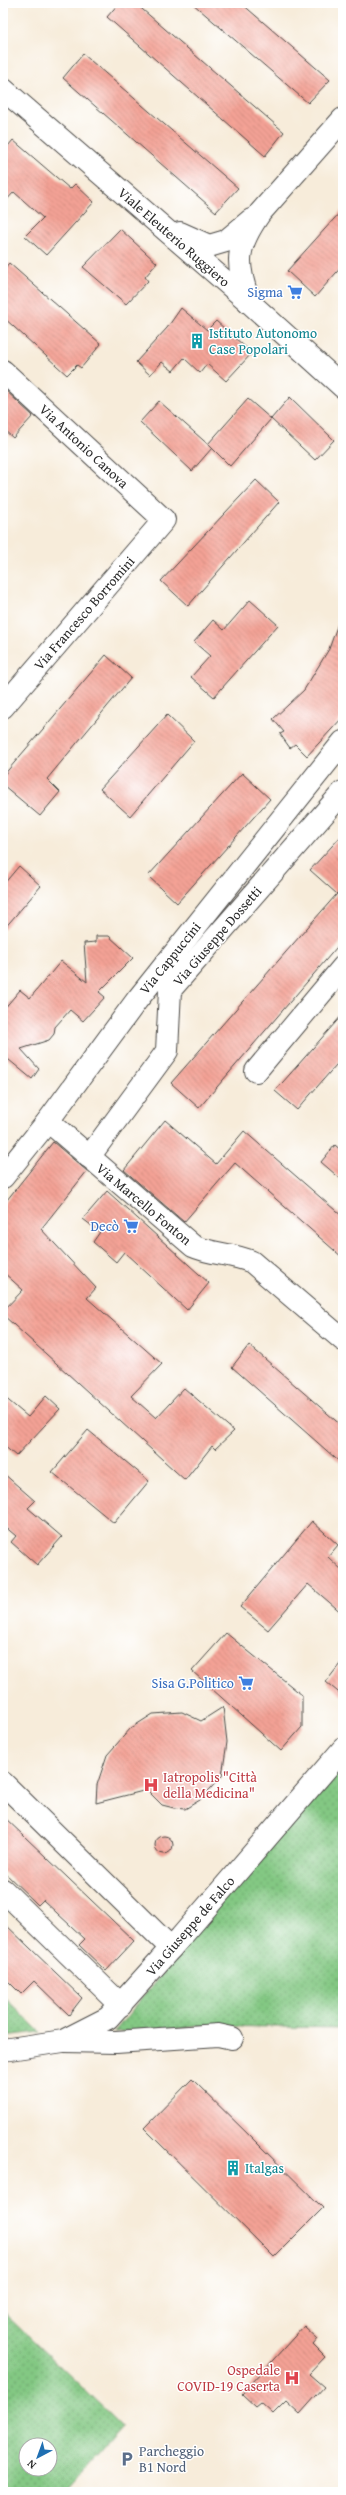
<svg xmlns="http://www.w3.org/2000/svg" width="346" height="2495" font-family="'Gentium Book Plus',serif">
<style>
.grass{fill:url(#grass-dots);stroke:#577a57;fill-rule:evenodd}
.building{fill:url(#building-back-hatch)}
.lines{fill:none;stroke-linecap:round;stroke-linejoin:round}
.minor-casing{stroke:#4a4845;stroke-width:24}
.path{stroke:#4a4845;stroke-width:2.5;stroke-dasharray:1 3;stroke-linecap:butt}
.minor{stroke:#fff;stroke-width:22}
.labels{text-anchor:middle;stroke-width:3;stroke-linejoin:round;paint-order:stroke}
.street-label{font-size:14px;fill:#2b2b2b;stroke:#fff}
.shop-label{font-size:14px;fill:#366cbe;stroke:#fff;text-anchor:end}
.culture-label{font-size:14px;fill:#0d838f;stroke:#fff;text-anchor:start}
.health-label{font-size:14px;fill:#be3a42;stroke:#fff;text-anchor:start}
.service-label{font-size:14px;fill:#4e5e75;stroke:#fff;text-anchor:start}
</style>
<defs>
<pattern id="grass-dots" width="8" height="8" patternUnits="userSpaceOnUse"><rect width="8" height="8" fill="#83c883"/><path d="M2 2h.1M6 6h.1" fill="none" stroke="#6ba36b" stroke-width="1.8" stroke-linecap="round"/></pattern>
<pattern id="building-back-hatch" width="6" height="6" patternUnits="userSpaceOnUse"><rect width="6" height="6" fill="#f4a295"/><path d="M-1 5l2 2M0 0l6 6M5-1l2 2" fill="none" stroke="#c6847a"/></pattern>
</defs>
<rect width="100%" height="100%" fill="#fff"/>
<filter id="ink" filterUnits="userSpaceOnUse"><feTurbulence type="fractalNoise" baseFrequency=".025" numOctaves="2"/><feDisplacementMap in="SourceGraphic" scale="8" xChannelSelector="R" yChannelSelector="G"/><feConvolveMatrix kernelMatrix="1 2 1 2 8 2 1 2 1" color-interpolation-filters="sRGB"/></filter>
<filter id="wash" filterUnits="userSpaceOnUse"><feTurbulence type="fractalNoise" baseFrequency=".012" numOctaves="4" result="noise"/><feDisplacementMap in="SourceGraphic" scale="16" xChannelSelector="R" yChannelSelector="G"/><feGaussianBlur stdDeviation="0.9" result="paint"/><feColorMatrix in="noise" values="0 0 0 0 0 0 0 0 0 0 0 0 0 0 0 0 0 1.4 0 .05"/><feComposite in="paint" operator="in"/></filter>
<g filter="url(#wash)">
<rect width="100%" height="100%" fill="#f7ecda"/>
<!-- grass -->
<g class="grass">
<polygon points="343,1752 343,2028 205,2026 114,2032"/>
<polygon points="3,1996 40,2032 3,2036"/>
<path d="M3,2311L123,2427L64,2492H3ZM26,2445H50V2469H26Z"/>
</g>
<g id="blocks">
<!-- building -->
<g class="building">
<polygon points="119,3 135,3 284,132 265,156 107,17"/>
<polygon points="192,3 241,3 330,80 308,103"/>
<polygon points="83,54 238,188 216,212 63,78"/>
<polygon points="13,140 70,189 75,184 94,202 46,255 25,236 43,218 14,192 3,204 3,152"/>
<polygon points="343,209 343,265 315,297 287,271"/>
<polygon points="120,229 157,263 145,277 148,281 126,304 83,267"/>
<polygon points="9,263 101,344 81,368 77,365 67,375 3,317 3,270"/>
<polygon points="181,308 207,330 216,321 252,353 226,381 207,364 200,373 184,358 173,371 162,362 150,375 136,362 167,328"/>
<polygon points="3,388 33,416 13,438 3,429"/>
<polygon points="290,397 334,440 315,460 271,419"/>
<polygon points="248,399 271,419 230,466 208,444"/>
<polygon points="159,401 212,448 192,471 140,422"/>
<polygon points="256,480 279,502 188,606 161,581"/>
<polygon points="250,600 278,625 214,697 191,677 210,656 194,642 213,620 224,630"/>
<polygon points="341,615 343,615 343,717 307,756 295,744 290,748 280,734 284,732 273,719 304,690 329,649"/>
<polygon points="106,655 131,678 47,779 60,792 40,816 3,785 3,776"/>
<polygon points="167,715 194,741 130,816 100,789"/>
<polygon points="242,773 270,799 177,903 148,876"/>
<polygon points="343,834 343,887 337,894 310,870"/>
<polygon points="19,866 41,886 3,930 3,885"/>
<polygon points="343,887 343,940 199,1108 171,1083"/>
<polygon points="96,936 109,936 133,958 99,992 105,997 83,1021 70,1010 55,1027 54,1034 49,1040 21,1049 39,1069 32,1079 3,1055 3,1010 20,990 30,998 61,961 87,982 84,943 96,942"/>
<polygon points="343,1014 343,1057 297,1110 275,1091"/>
<polygon points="165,1120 216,1164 244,1131 343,1217 343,1258 235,1163 184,1222 124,1170"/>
<polygon points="53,1142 87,1171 41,1229 96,1288 87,1298 162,1364 131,1396 156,1418 184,1388 234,1431 215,1449 212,1446 185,1480 3,1315 3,1311 23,1290 3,1272 3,1205"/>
<polygon points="335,1145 343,1152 343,1181 321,1162"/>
<polygon points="107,1191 209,1283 187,1310 124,1252 116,1262 93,1242 100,1232 83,1219"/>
<polygon points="249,1345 343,1427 343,1465 232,1367"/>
<polygon points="3,1396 28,1417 46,1396 60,1409 16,1456 3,1445"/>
<polygon points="88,1430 149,1481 114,1523 52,1472"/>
<polygon points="3,1473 35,1501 28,1508 62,1537 37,1565 11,1542 16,1536 3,1525"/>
<polygon points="312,1521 338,1545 328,1557 343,1571 343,1614 308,1584 268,1630 240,1607"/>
<polygon points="226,1633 302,1695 302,1727 281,1751 192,1671"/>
<polygon points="343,1660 343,1696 326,1682"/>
<polygon points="223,1707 227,1742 222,1776 200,1800 185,1809 174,1808 162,1805 147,1790 96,1803 97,1785 107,1755 131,1728 153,1714 182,1712 201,1721"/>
<polygon points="3,1816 134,1941 106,1971 79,1945 85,1939 43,1900 38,1905 3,1871"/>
<circle cx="164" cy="1845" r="9"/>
<polygon points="3,1922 82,1998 69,2015 34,1981 21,1994 3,1976"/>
<polygon points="192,2079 323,2208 274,2257 144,2128"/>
<polygon points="304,2326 318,2339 313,2345 325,2357 309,2374 324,2387 300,2414 286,2401 273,2414 261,2403 256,2407 242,2394"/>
</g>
</g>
</g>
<g filter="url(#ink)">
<use href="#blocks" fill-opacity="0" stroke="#4a4845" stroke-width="1"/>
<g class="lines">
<!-- minor casing -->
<g class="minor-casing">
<g id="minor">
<polyline points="3,89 249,302 343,387"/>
<polyline points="180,233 209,246 226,241 251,220"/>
<path d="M249,302C236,261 235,249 260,213L343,119"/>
<polyline points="3,371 164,520 3,707"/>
<polyline points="256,1071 343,967"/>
<path d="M48,1121L193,1246C213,1255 233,1253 252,1262L343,1340"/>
<polyline points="89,1157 167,1051 170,990 343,792"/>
<polyline points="3,1177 48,1121 137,1000 343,742"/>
<polyline points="3,1783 171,1948"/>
<polyline points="3,1890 121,2005"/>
<polyline points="64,2041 116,2042 218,2035 232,2038"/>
<polyline points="3,2050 63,2041 108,2018 181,1937 343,1749"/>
</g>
</g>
<!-- path -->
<polyline class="path" points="3,441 5,439"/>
<!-- minor -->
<use href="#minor" class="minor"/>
</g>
</g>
<!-- icons -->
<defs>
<g id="supermarket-bare" transform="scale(1.2)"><path d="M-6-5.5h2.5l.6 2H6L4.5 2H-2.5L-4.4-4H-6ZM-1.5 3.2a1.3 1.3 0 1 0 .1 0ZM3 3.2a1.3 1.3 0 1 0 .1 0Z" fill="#3f7fe0" stroke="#fff" stroke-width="2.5" paint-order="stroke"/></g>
<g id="building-bare" transform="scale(1.2)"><path d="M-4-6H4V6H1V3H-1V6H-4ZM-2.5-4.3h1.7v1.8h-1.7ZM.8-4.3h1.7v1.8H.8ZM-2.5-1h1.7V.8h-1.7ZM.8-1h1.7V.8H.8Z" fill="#0f9aa8" stroke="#fff" stroke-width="2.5" paint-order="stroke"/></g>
<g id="hospital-bare" transform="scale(1.2)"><path d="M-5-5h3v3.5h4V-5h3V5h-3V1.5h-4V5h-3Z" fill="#e0444e" stroke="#fff" stroke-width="2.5" paint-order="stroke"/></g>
<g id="parking-bare" transform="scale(1.2)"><path d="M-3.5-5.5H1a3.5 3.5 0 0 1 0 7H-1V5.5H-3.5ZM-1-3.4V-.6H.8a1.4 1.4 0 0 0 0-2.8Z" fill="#5c6f8a" stroke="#fff" stroke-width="2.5" paint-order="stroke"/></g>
</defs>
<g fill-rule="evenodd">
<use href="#supermarket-bare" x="295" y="292"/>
<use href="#building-bare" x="197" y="341"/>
<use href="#supermarket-bare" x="131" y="1226"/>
<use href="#supermarket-bare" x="246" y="1683"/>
<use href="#hospital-bare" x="151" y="1785"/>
<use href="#building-bare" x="233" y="2168"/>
<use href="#hospital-bare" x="292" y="2378"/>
<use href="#parking-bare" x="127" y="2459"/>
</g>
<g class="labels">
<!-- street labels -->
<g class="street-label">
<text transform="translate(174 237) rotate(41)" y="5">Viale Eleuterio Ruggiero</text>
<text transform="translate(84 446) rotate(43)" y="5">Via Antonio Canova</text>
<text transform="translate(84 613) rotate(-49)" y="5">Via Francesco Borromini</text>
<text transform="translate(217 936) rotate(-49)" y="5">Via Giuseppe Dossetti</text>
<text transform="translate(170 958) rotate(-51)" y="5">Via Cappuccini</text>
<text transform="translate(144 1204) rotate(40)" y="5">Via Marcello Fonton</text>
<text transform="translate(190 1926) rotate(-49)" y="5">Via Giuseppe de Falco</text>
</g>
<!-- shop labels -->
<g class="shop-label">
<text x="283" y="297">Sigma</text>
<text x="119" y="1231">Decò</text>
<text x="234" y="1688">Sisa G.Politico</text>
</g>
<!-- culture labels -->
<g class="culture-label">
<text x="209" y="338">Istituto Autonomo<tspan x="209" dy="16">Case Popolari</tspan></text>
<text x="245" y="2173">Italgas</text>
</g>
<!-- health labels -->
<g class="health-label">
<text x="163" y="1782">Iatropolis "Città<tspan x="163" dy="16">della Medicina"</tspan></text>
<text x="280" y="2375" text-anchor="end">Ospedale<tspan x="280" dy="16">COVID-19 Caserta</tspan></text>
</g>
<!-- service labels -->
<g class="service-label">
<text x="139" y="2456">Parcheggio<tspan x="139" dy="16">B1 Nord</tspan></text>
</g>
</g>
<!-- margin -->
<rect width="346" height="2495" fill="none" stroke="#fff" stroke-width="16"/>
<!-- north arrow -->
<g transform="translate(38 2457) rotate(221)"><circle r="19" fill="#ffffff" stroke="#aaaaaa"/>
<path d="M0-3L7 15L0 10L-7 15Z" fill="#1f6fb2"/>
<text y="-6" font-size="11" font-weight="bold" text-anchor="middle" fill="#2b2b2b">N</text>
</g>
</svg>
